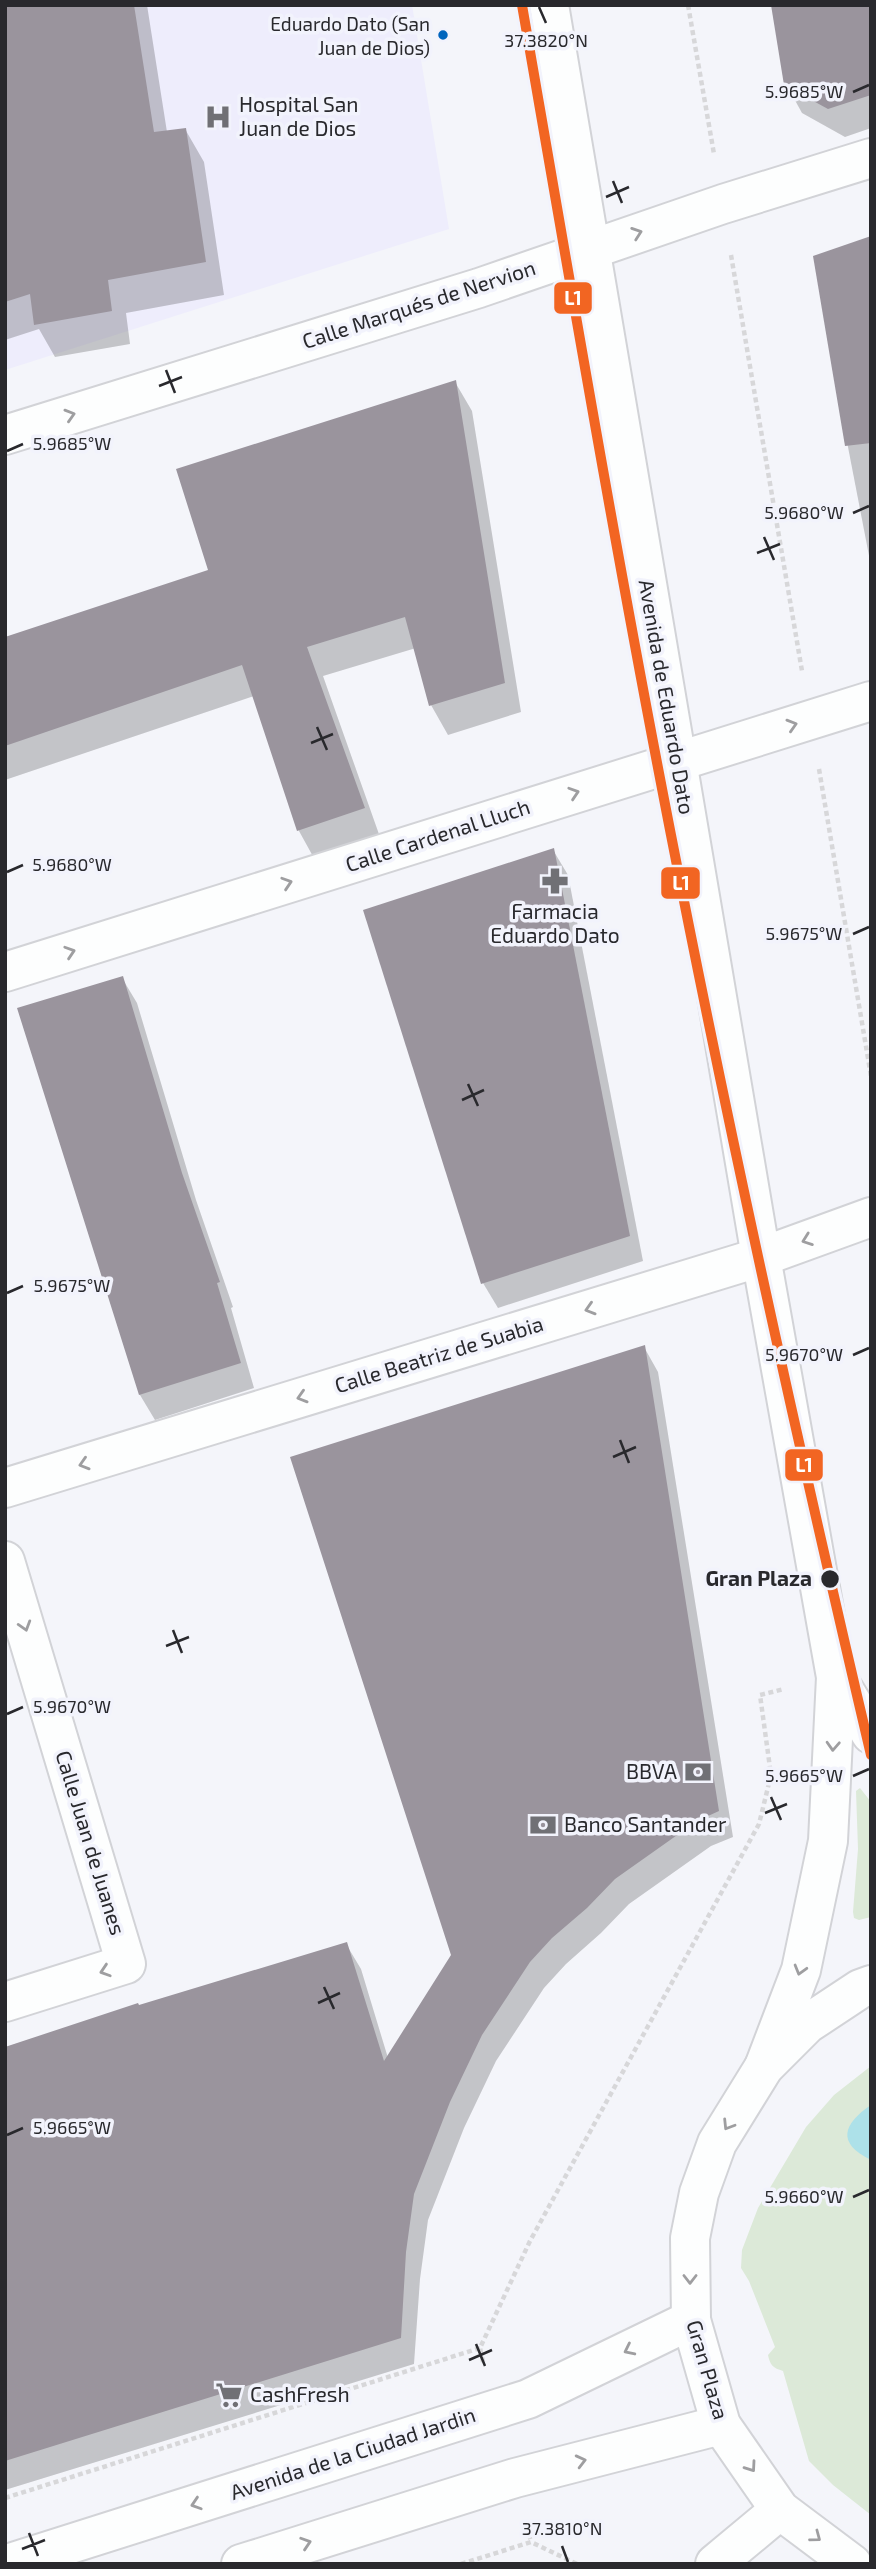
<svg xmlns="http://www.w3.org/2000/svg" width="876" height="2569" font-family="'Exo 2',sans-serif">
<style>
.medical{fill:#eeedfc}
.green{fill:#dce9d8}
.water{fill:#ade1e9}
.shadow{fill:#0003}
.building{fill:#9a949d}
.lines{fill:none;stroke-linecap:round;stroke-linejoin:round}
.minor-casing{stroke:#d2d3d7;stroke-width:42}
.major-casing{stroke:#d2d3d7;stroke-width:42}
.path{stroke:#d7d7d9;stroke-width:4.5;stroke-dasharray:5 3.5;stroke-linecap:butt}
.minor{stroke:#fdfefe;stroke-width:38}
.major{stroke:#fdfefe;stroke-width:38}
.metro-1-casing{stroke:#f2f3fc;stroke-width:16}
.metro-1{stroke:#f26522;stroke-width:10}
.oneway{stroke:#9e9ea0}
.ticks{fill:none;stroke:#29292d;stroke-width:2.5}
.bus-dot{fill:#0065bd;stroke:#f2f3fc;stroke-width:2.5}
.stop-dot{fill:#29292d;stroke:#f2f3fc;stroke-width:2.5}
.labels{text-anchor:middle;stroke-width:7;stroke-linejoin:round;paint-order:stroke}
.bus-label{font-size:19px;fill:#29292d;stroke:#f2f3fc;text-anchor:end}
.poi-label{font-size:21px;fill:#29292d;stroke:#f2f3fc;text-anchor:start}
.street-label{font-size:21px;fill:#29292d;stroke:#f2f3fc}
.stop-label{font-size:21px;font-weight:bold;fill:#29292d;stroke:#f2f3fc;text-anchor:end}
.ticks-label{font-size:18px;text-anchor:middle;fill:#29292d;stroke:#f2f3fc;stroke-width:7;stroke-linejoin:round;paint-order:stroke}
.line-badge{stroke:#f2f3fc;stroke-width:2.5}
.badge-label{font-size:19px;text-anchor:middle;font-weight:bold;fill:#fff}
</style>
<rect width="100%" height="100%" fill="#f4f5fa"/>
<!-- medical -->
<polygon class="medical" points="5,5 412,5 449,229 5,370"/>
<!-- green -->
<g class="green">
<polygon points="860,1788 871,1802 871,1917 859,1920 854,1918 853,1912 858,1849 856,1791"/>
<path d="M871,2066V2515L833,2485L809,2461L783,2371C773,2368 770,2365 768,2355L775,2347L749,2281L741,2268L742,2250L758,2208L806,2127L834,2095Z"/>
</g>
<!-- water -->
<path class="water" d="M871,2105V2160C836,2143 843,2124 871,2105Z"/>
<!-- shadow -->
<g class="shadow">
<polygon points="5,5 147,5 167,132 185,129 204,162 224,295 126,313 130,344 55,357 39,329 5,340"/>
<polygon points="871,5 871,128 845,137 802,113 786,84"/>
<polygon points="871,238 871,566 842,416"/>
<polygon points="455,382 472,411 521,712 448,735 431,705 416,648 323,676 380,837 315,860 299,831 254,696 5,780 5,638 210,571"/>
<polygon points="553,850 568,875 643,1261 498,1308 483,1283"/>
<polygon points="122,978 137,1003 196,1200 233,1307 231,1308 254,1388 155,1420 140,1395 20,1009"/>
<polygon points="644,1347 658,1372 733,1837 711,1846 629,1904 601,1933 566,1964 544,1988 496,2061 464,2128 428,2220 420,2279 414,2364 5,2490 5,2048 346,1944 361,1969 388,2058 453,1955"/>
</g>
<!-- building -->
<g class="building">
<polygon points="5,5 134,5 154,132 186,128 206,262 108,280 112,311 34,325 30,294 5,302"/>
<polygon points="771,5 871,5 871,95 828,109 784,85"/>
<polygon points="871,236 871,443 845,446 813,256"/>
<polygon points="456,380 505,683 429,706 405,617 307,647 365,808 297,831 242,665 5,746 5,637 208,570 176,469"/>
<polygon points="554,848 630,1236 481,1284 363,910"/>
<polygon points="123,976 182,1173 220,1282 217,1283 241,1363 139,1395 17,1008"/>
<polygon points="645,1345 719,1811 697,1821 615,1879 587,1908 552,1938 530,1962 482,2035 450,2102 414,2194 406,2252 401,2338 5,2461 5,2047 138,2003 139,2005 347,1942 384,2061 451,1955 290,1457"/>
</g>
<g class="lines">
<!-- minor casing -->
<g class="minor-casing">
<g id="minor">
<polyline points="5,435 479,288 723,204 871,158"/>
<polyline points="5,972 871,701"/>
<polyline points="5,1488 761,1257 871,1217"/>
<polyline points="5,1561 126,1964 5,2002"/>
<polyline points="715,2564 780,2510"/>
</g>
</g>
<!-- major casing -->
<g class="major-casing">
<g id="major">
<polyline points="549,5 761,1257 836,1677 828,1841 801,1970 764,2067"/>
<polyline points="836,1677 871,1734"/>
<polyline points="7,2564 528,2399 691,2320"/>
<polyline points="241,2564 515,2478 721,2425"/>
<polyline points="852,2564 780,2510 721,2425 691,2320 690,2238 699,2193 717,2143 764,2067 807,2024 860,1989 871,1985"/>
</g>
</g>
<!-- path -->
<g class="path">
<polyline points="688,5 714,154"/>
<polyline points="731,255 802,671"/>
<polyline points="819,769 871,1076"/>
<polyline points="483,2362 480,2348 530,2241 759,1824 771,1775 760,1695 784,1689"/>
<polyline points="5,2498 480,2348"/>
<polyline points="527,2526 531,2542"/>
<polyline points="461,2564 531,2542 577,2564"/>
</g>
<!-- minor -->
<use href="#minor" class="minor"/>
<!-- major -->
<use href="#major" class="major"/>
<!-- metro-1 casing -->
<g class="metro-1-casing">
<path id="metro-1" d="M522,5C570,282 617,559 671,835C731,1143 799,1449 871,1755"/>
</g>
<!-- metro-1 -->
<use href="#metro-1" class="metro-1"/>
</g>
<!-- one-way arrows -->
<defs><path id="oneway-chevron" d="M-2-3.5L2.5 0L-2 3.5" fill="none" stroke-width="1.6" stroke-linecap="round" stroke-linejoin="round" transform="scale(1.75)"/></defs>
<g class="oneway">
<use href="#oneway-chevron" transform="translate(637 233) rotate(-19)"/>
<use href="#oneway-chevron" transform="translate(70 415) rotate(-17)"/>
<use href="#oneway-chevron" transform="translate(792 725) rotate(-17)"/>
<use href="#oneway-chevron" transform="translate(574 793) rotate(-18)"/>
<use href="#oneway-chevron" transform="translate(287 883) rotate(-18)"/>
<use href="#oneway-chevron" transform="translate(70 952) rotate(-18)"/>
<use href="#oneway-chevron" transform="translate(807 1240) rotate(160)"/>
<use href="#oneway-chevron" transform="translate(590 1309) rotate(163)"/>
<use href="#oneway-chevron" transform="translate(302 1397) rotate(163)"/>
<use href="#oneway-chevron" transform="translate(84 1464) rotate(163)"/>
<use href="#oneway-chevron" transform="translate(25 1626) rotate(73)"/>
<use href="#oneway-chevron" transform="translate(833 1746) rotate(93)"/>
<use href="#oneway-chevron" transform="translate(800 1970) rotate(106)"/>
<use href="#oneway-chevron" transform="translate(105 1971) rotate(162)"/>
<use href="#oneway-chevron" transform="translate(728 2125) rotate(122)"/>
<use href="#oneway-chevron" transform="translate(690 2279) rotate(90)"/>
<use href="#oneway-chevron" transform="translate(629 2350) rotate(154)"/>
<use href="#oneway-chevron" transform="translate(581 2461) rotate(-14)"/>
<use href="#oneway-chevron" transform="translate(751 2467) rotate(55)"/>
<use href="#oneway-chevron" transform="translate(196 2504) rotate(162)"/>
<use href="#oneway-chevron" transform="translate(816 2537) rotate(37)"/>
<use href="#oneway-chevron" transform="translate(306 2543) rotate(-18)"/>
</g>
<!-- ticks -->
<path class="ticks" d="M539,7L546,23M853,92L869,85M613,181L622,203M606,197L629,187M166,370L175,393M159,386L182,377M7,451L23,444M853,513L869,506M764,537L774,560M757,553L780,544M317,727L327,750M311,743L333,734M7,872L23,865M853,934L869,927M468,1084L478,1106M462,1100L484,1090M7,1293L23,1286M853,1355L869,1348M620,1440L629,1463M613,1457L636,1447M173,1630L182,1653M166,1646L189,1637M7,1714L23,1707M853,1776L869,1769M771,1797L781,1820M765,1813L787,1804M324,1987L334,2009M318,2003L340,1993M7,2135L23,2128M853,2197L869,2190M476,2344L485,2366M469,2360L492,2350M29,2533L38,2556M562,2546L568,2562M22,2549L45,2540"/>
<!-- icons -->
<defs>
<g id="hospital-bare" transform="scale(2.1)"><path d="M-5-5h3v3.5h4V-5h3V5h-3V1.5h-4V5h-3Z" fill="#707075" stroke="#f2f3fc" stroke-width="2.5" paint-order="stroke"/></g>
<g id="pharmacy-bare" transform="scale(2.1)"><path d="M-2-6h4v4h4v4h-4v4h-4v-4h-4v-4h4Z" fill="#707075" stroke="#f2f3fc" stroke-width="2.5" paint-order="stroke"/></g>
<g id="bank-bare" transform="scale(2.1)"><path d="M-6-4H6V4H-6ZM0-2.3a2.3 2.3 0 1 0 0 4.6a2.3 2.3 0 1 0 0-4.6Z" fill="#707075" stroke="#f2f3fc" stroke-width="2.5" paint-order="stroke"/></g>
<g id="supermarket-bare" transform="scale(2.1)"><path d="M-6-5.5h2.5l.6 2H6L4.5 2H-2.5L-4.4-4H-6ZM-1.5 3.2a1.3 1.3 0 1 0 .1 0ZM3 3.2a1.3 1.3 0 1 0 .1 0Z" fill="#707075" stroke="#f2f3fc" stroke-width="2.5" paint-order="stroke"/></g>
</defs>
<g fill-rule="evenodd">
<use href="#hospital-bare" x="218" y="117"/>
<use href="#pharmacy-bare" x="555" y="881"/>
<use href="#bank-bare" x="698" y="1772"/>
<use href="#bank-bare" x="543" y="1825"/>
<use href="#supermarket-bare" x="229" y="2395"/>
</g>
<!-- markers -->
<circle class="bus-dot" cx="443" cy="35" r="6"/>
<circle class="stop-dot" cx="830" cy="1579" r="10"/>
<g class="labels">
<!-- bus labels -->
<g class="bus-label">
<text x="430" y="31">Eduardo Dato (San<tspan x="430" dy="24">Juan de Dios)</tspan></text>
</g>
<!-- poi labels -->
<g class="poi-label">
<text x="239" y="112">Hospital San<tspan x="239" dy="24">Juan de Dios</tspan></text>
<text x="555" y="919" text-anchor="middle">Farmacia<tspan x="555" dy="24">Eduardo Dato</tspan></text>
<text x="677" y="1779" text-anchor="end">BBVA</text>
<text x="564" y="1832">Banco Santander</text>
<text x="250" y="2402">CashFresh</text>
</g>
<!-- street labels -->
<g class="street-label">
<text transform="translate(419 305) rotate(-18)" y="7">Calle Marqués de Nervion</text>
<text transform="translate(666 697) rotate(80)" y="7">Avenida de Eduardo Dato</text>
<text transform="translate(438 836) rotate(-18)" y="7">Calle Cardenal Lluch</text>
<text transform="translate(439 1355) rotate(-17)" y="7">Calle Beatriz de Suabia</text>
<text transform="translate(90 1843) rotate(73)" y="7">Calle Juan de Juanes</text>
<text transform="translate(707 2370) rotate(74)" y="7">Gran Plaza</text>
<text transform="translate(353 2454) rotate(-18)" y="7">Avenida de la Ciudad Jardin</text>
</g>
<!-- stop labels -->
<g class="stop-label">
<text x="812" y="1586">Gran Plaza</text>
</g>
</g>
<g class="ticks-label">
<text x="546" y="47">37.3820°N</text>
<text x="804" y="98">5.9685°W</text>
<text x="72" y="450">5.9685°W</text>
<text x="804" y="519">5.9680°W</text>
<text x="72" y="871">5.9680°W</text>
<text x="804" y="940">5.9675°W</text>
<text x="72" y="1292">5.9675°W</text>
<text x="804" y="1361">5.9670°W</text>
<text x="72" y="1713">5.9670°W</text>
<text x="804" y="1782">5.9665°W</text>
<text x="72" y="2134">5.9665°W</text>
<text x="804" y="2203">5.9660°W</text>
<text x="562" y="2535">37.3810°N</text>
</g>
<g class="line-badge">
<rect x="553" y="281" width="40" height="34" rx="7" fill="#f26522"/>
<rect x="660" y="866" width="41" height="34" rx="7" fill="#f26522"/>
<rect x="784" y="1448" width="40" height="34" rx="7" fill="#f26522"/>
</g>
<g class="badge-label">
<text x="573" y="305">L1</text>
<text x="681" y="890">L1</text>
<text x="804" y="1472">L1</text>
</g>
<!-- border -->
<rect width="876" height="2569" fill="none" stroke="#29292d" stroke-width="14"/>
</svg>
